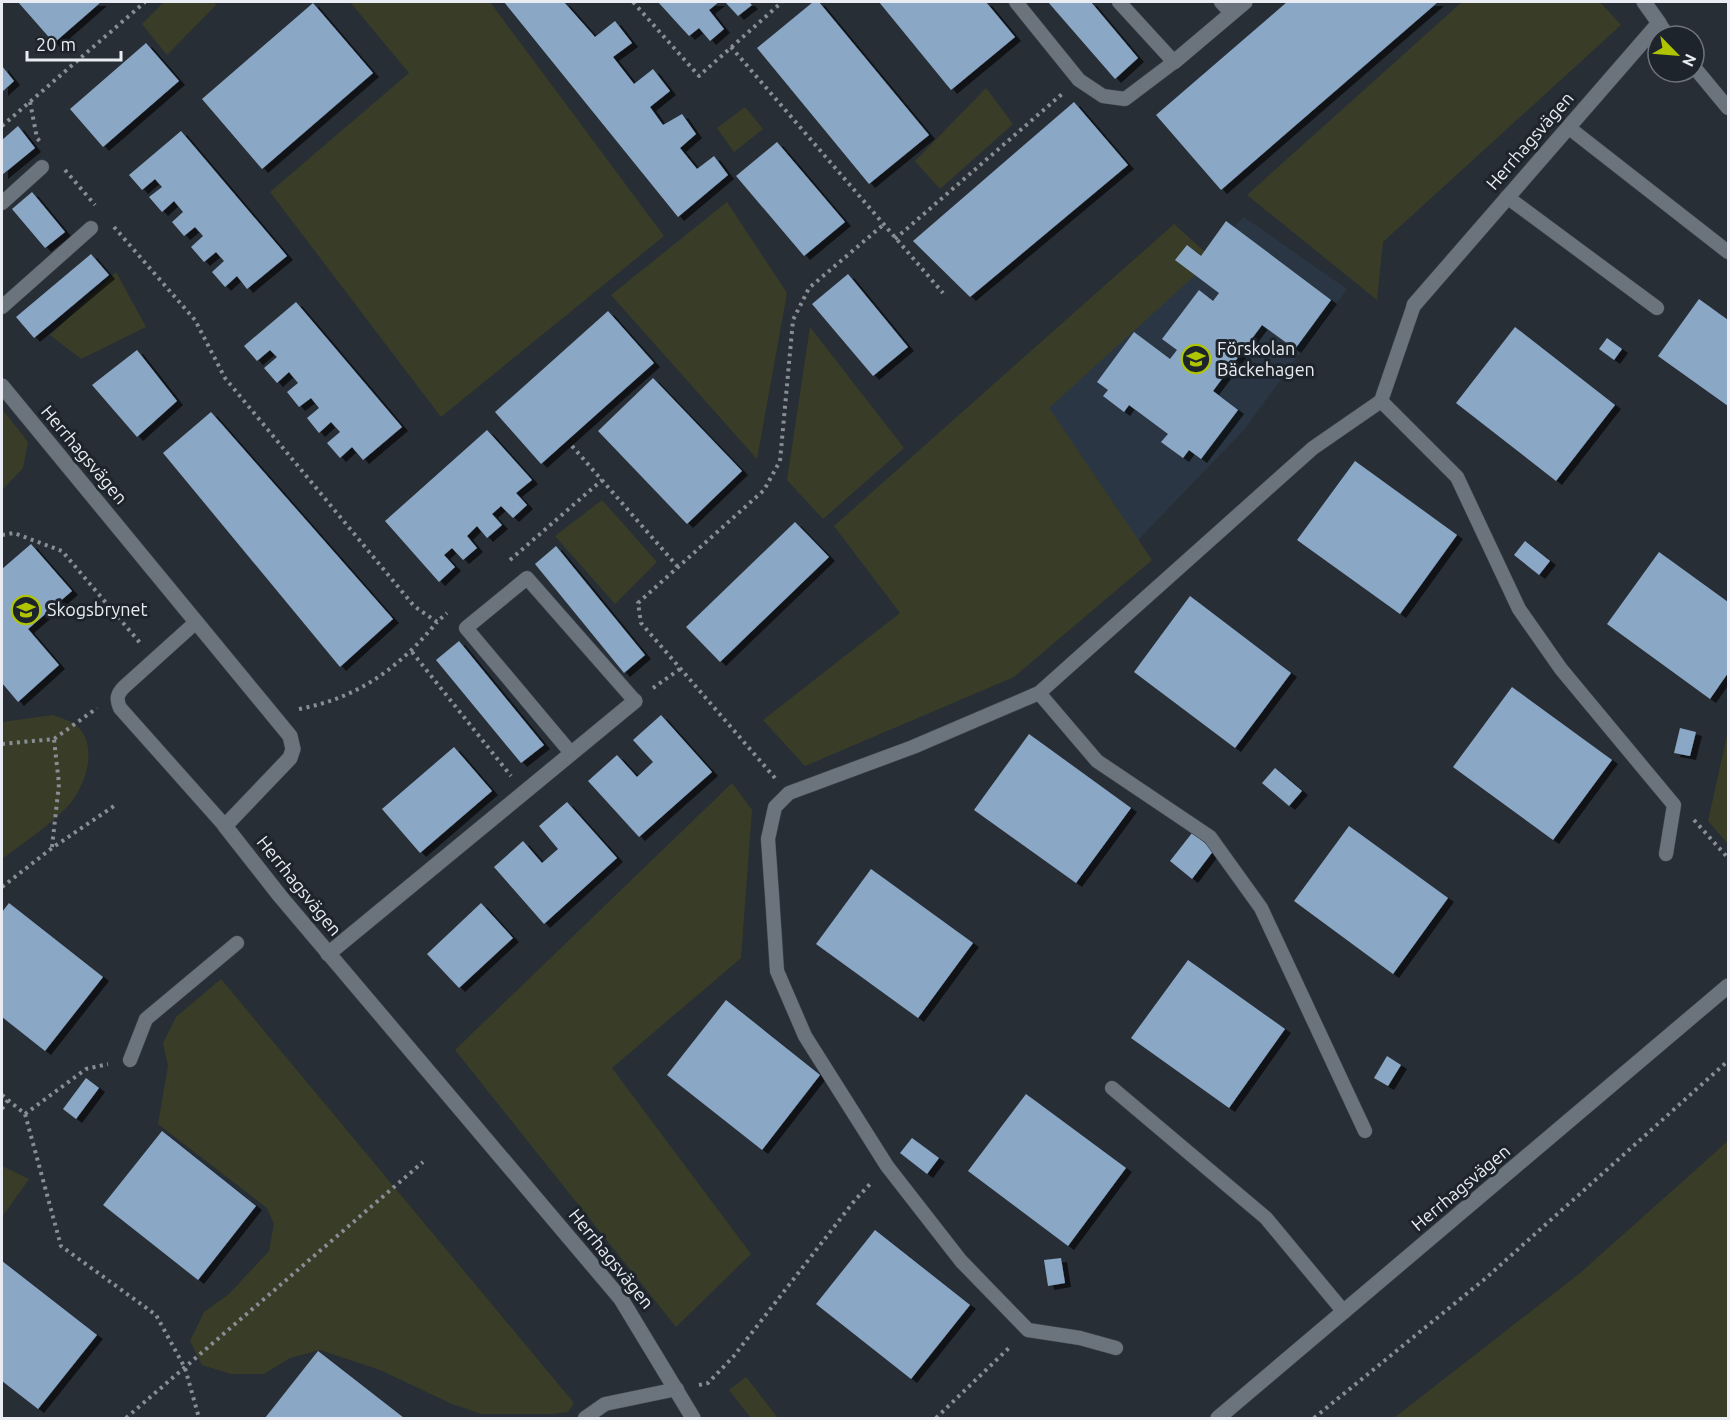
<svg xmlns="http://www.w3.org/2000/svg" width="1730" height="1420" font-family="Ubuntu,sans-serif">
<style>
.built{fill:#2a3643}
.green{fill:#393d27}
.building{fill:#8ba7c6;filter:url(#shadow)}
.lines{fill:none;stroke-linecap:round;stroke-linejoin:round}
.lane-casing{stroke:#434a50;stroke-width:15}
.street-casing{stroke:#434a50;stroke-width:16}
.secondary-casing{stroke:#434a50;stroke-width:16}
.path{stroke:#888e95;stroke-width:4;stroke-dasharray:3 4.5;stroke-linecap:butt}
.lane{stroke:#6b737d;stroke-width:14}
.street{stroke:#6b737d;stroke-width:15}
.secondary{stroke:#6b737d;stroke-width:15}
.labels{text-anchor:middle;stroke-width:6;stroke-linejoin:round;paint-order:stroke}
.street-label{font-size:18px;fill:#e9edf3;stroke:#1d242c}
.poi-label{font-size:18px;fill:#e9edf3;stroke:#1d242c;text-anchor:start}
</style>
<defs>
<filter id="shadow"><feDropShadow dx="6" dy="4" stdDeviation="0" flood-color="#0009"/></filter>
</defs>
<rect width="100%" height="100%" fill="#272e36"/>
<!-- built -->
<polygon class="built" points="1244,217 1347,289 1244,430 1113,566 1019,434"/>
<!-- green -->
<g class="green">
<polygon points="164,2 214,2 216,5 167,55 142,24"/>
<polygon points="350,2 490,2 664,236 441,417 270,192 409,73"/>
<polygon points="1462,2 1600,2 1621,25 1383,242 1377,300 1247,195"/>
<polygon points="986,88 1013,124 940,189 915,161"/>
<polygon points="745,107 763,129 734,152 717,128"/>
<polygon points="727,202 787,293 757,459 611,295"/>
<polygon points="1174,224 1213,259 1049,408 1152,560 1014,677 805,766 763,720 900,613 834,526"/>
<polygon points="116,272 146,327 81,359 50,335"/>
<polygon points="810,327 904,448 823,519 787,480"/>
<polygon points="2,409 28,442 23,468 2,490"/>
<polygon points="602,500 657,562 615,604 555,536"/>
<path d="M53,715C61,718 72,721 78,727C99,748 85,788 67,807C48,827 23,843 2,859V722Z"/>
<polygon points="1728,731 1728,844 1708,821"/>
<polygon points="732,783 752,810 741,958 612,1068 751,1254 676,1327 455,1050"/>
<polygon points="221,979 574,1403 568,1412 551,1414 482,1414 452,1404 380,1370 320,1350 290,1358 264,1374 231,1374 202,1365 190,1341 204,1312 229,1294 269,1251 274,1224 267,1208 158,1124 168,1066 163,1043 176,1017"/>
<polygon points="1728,1141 1728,1418 1394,1418 1580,1273"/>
<polygon points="2,1166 29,1179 2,1217"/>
<polygon points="746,1377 778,1418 751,1418 729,1390"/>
</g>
<!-- building -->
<g class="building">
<polygon points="18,2 101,2 54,43"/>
<polygon points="504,2 564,2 595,37 615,21 632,43 613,57 634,84 653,69 670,91 650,107 663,125 682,114 696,134 680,148 697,169 714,156 728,175 678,217"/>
<polygon points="658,2 719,2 709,10 724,29 710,41 699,28 689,36"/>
<polygon points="725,2 749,2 752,5 738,16"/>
<polygon points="813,2 819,2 929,135 869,184 757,48"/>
<polygon points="879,2 986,2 1015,37 951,90"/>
<polygon points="1048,2 1091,2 1138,58 1115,79"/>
<polygon points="1287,2 1438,2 1221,190 1156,115"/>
<polygon points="313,3 373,73 262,169 202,99"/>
<polygon points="146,43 179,81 103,147 70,109"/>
<polygon points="2,66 14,81 2,92"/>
<polygon points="1074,102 1128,165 970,297 913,241"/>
<polygon points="18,126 35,148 2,175 2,140"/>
<polygon points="181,131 287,256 247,289 237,276 225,287 212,272 224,261 216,252 204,262 191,247 203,236 195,227 184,236 172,222 183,212 174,201 162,212 149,197 162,187 155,179 142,190 129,175"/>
<polygon points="777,142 845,222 804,256 736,176"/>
<polygon points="32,192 65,232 45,248 12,209"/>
<polygon points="1226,221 1331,300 1295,349 1262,325 1213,391 1238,410 1201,459 1189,450 1183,458 1161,442 1168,434 1129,405 1124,412 1103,396 1108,390 1097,382 1134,332 1170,359 1177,350 1162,339 1199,290 1213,301 1219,293 1175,260 1187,245 1201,256"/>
<polygon points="91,254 109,275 34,338 16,317"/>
<polygon points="848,274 908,347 873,376 812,304"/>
<polygon points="1699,299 1728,320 1728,406 1658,356"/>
<polygon points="296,302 402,427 363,460 352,447 340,458 327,443 340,432 331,422 319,433 307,418 319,408 311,398 299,407 287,392 298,383 289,372 277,383 264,368 277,357 270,350 257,361 244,346"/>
<polygon points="608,311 654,363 541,464 495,412"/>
<polygon points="1515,327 1615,405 1556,481 1456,403"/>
<polygon points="1607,338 1622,349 1614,360 1599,349"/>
<polygon points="137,350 177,401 137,437 92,385"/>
<polygon points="653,378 742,471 687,524 598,431"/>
<polygon points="211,412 393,619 340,667 163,453"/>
<polygon points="487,430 532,480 516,493 527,505 513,518 501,506 492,514 502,525 487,538 477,526 467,536 477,548 463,560 452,548 444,555 455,567 439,582 385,521"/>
<polygon points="1355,461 1457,535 1400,614 1297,540"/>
<polygon points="795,522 829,557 720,662 686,627"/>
<polygon points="1525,541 1550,561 1539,575 1514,555"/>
<polygon points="31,544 72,591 28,629 59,665 18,702 2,683 2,569"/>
<polygon points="556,546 645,655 624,673 535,564"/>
<polygon points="1659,552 1728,602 1728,673 1710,699 1607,624"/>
<polygon points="1190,596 1291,673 1235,748 1134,672"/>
<polygon points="459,641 544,745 521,763 436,660"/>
<polygon points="1512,687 1612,760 1553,840 1453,767"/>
<polygon points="661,715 712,772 639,837 588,781 617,755 637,777 653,762 633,740"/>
<polygon points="1680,728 1696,732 1690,756 1674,753"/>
<polygon points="1029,734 1131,808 1076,883 974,810"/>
<polygon points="454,747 492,791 420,853 382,809"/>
<polygon points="1275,768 1302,791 1289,806 1262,783"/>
<polygon points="567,802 617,858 544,924 494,867 523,841 542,863 558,849 539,826"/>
<polygon points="1349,826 1448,898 1393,974 1294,901"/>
<polygon points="1192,833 1214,850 1192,879 1170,861"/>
<polygon points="871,869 973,943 918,1018 816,944"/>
<polygon points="9,903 103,977 45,1051 2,1017 2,912"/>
<polygon points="481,903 513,938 459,988 427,954"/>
<polygon points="1188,960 1285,1029 1229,1108 1131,1038"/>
<polygon points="726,1000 820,1075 762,1150 667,1075"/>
<polygon points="1387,1056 1401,1065 1388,1086 1374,1078"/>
<polygon points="86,1078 99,1088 76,1119 63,1109"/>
<polygon points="1026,1094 1126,1168 1068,1246 968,1171"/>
<polygon points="162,1131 256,1206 198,1280 103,1205"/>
<polygon points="912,1138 939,1158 927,1174 900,1153"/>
<polygon points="875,1230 970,1305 911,1379 816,1304"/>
<polygon points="1061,1258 1065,1283 1048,1286 1044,1260"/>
<polygon points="2,1261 97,1335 38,1409 2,1381"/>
<polygon points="318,1351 404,1418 265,1418"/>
</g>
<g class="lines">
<!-- lane casing -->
<g class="lane-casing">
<g id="lane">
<polyline points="1016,2 1079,80 1103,96 1125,99 1174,62 1119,2"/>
<polyline points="1221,2 1231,13"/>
<polyline points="1659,23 1668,36"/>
<polyline points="1694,67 1728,108"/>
<polyline points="1568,127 1728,252"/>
<polyline points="1507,197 1657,308"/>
<polyline points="2,203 42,167"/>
<polyline points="2,307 91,228"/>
<polyline points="1381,401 1414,305"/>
<path d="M195,623L124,687C117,694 116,699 120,708L225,826"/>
<polyline points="1039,693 1097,761 1210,837 1261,908 1365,1131"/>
<polyline points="571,753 466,628 527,578 635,701"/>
<polyline points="130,1060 146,1019 237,943"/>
<polyline points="1112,1088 1266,1218 1344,1312"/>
<polyline points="1116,1348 1080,1338 1028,1330 961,1261 887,1166 805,1036 777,971 772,895 768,839 775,807 789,793 913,747 1039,693 1313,448 1381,401 1457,477 1519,609 1561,669 1674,805 1666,854"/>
<polyline points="585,1418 605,1404 677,1389"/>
</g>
</g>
<!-- street casing -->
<g class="street-casing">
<g id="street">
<polyline points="1174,62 1245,2"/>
<polyline points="1414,305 1659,23 1644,2"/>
<polyline points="2,386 290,736 293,749 290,758 225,826 280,896 621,1299 693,1418"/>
<polyline points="328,954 635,701"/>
</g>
</g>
<!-- secondary casing -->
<g class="secondary-casing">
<polyline id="secondary" points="1218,1418 1728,986"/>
</g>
<!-- path -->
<g class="path">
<polyline points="633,2 699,76 782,2"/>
<polyline points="731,47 943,293"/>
<polyline points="30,102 37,138 42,144"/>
<polyline points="2,126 145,2"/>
<polyline points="65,170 95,205"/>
<polyline points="114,227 195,320 225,378 414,606 437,622 447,613"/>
<polyline points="895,239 1062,94"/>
<polyline points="572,446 678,567"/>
<polyline points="2,535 14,533 62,551 141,644"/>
<polyline points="510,560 602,480"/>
<polyline points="412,652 511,776"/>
<polyline points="653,688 680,669"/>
<path d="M299,709C358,698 399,668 437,622"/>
<polyline points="2,744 54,739 97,708"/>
<polyline points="775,778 641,623 638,603 764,490 780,461 793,320 809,288 883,225"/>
<polyline points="1694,820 1728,858"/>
<polyline points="52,847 59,784 54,739"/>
<polyline points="2,887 52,848 117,804"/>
<polyline points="2,1095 25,1114 61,1246 156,1315 185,1368 199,1418"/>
<polyline points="2,1109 8,1100"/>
<polyline points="25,1114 86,1069 108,1064"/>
<polyline points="699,1385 708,1383 733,1357 855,1200 872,1182"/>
<polyline points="126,1418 423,1162"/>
<polyline points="936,1418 1011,1346"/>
<polyline points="1314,1418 1486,1278 1728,1061"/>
</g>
<!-- lane -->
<use href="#lane" class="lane"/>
<!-- street -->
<use href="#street" class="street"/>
<!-- secondary -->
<use href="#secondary" class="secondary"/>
</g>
<!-- icons -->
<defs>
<g id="school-ring" transform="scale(1.5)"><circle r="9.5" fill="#1d242c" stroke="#b0c501" stroke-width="1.5"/><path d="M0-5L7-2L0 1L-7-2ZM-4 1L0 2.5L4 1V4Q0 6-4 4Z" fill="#b0c501"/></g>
</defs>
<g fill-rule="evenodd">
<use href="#school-ring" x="1196" y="359"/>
<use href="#school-ring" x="26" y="610"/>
</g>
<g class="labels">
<!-- street labels -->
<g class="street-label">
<text transform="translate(1530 141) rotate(-49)" y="6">Herrhagsvägen</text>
<text transform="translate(84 455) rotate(50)" y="6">Herrhagsvägen</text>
<text transform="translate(299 886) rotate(51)" y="6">Herrhagsvägen</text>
<text transform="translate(1461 1188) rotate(-40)" y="6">Herrhagsvägen</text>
<text transform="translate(611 1259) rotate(51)" y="6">Herrhagsvägen</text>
</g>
<!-- poi labels -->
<g class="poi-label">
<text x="1217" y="355">Förskolan<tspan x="1217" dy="21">Bäckehagen</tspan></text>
<text x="47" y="616">Skogsbrynet</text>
</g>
</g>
<!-- border -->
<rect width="1730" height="1420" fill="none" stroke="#e9edf3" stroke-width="6"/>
<!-- north arrow -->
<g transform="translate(1676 54) rotate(115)"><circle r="28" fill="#1d242c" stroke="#6f747c" stroke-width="1.5"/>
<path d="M0-4.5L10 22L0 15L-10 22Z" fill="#b0c501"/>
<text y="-9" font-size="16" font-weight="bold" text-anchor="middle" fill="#e9edf3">N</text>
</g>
<!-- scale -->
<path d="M27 51v9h94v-9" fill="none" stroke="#e9edf3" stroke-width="3"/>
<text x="36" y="51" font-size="18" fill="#e9edf3" stroke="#1d242c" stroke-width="4.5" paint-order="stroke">20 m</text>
</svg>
